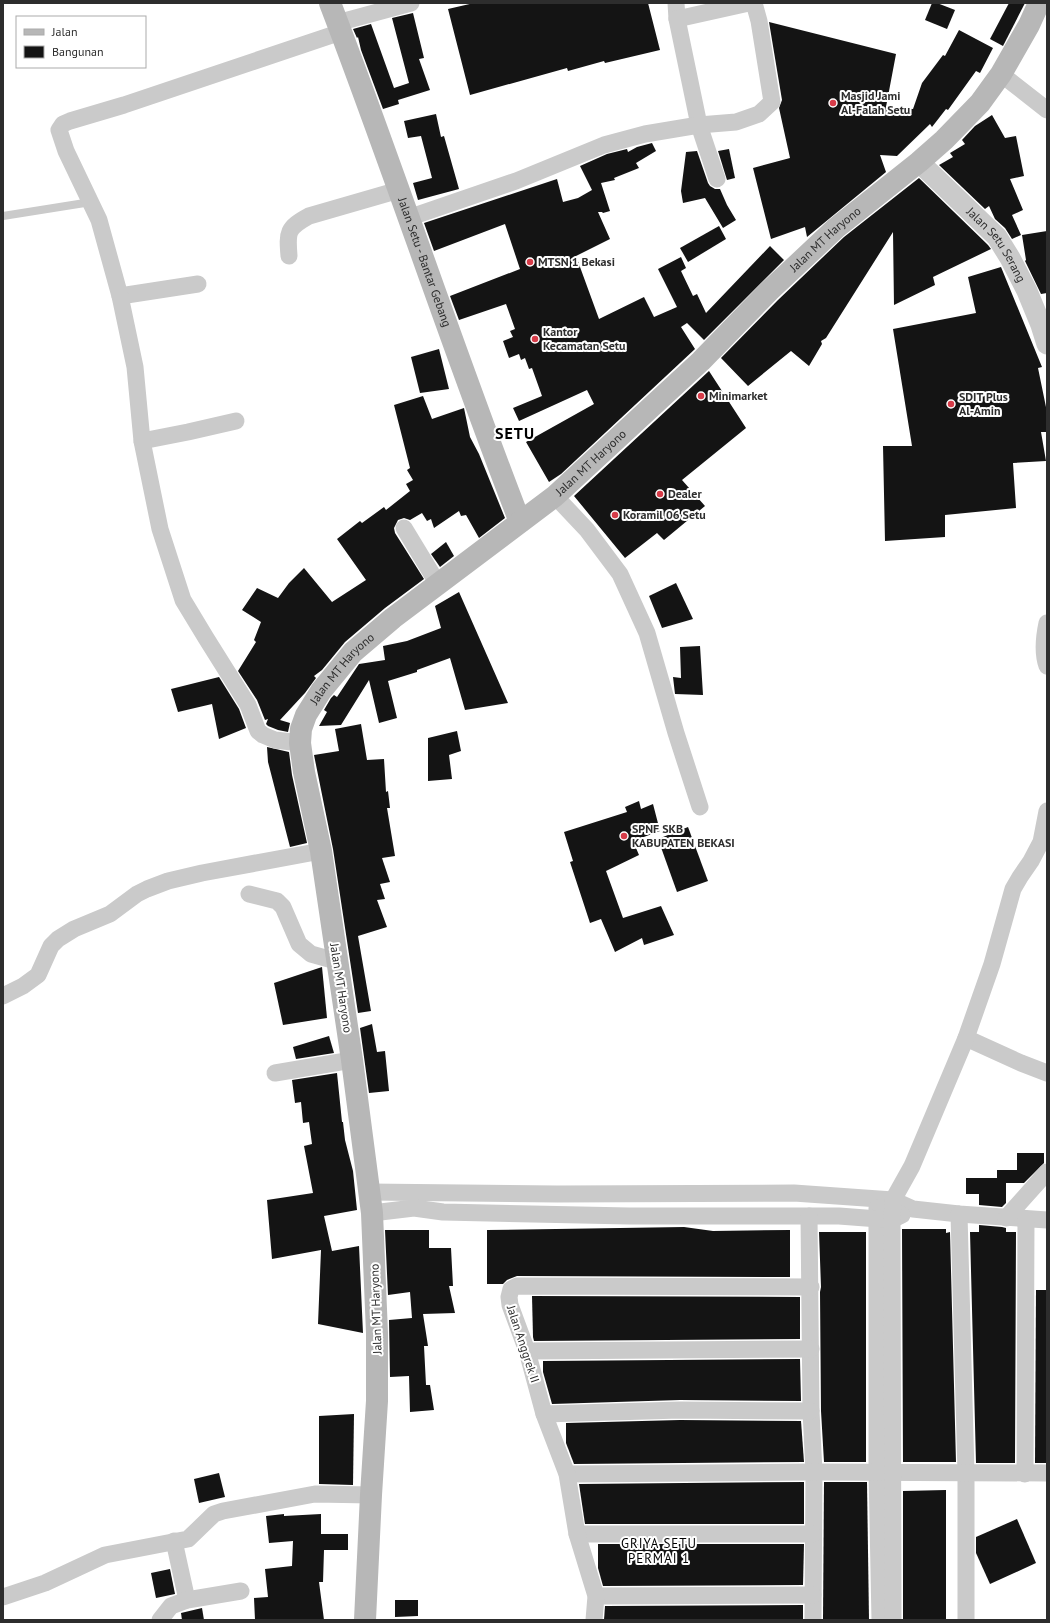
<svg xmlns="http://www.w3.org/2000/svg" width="1050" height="1623" font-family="'PT Sans',sans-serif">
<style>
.building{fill:#141414}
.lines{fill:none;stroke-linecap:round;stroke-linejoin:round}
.service{stroke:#cacaca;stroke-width:8}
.minor{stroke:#cacaca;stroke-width:17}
.tertiary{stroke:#cacaca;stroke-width:21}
.secondary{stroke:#b7b7b7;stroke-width:22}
.poi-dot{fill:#d73c49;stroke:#fff;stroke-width:1.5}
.labels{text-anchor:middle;stroke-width:4;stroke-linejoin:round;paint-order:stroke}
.poi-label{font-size:12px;font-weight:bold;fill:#2d2d2d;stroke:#fff;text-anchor:start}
.street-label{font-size:12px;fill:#2d2d2d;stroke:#fff}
.neighbourhood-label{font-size:13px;letter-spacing:1px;fill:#000;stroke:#fff}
.district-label{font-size:16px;font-weight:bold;letter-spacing:1px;fill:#000;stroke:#fff}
</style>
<rect width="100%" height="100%" fill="#fff"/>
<!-- building -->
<g class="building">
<polygon points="474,3 648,3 660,50 605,63 604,61 568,71 567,68 470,95 448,9"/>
<polygon points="932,3 937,3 955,10 947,29 925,20"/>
<polygon points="1009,3 1025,3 1003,46 990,39"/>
<polygon points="413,13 424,58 419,59 430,90 398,100 399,104 383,109 361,50 358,37 357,38 353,29 371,24 394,88 409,83 392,18"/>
<polygon points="769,22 896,54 886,107 913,109 922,83 943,55 945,56 959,30 993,48 980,73 976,71 948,110 946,109 932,127 930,124 897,156 880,155 886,172 807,237 805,227 771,239 753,168 790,158 779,108 782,100"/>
<polygon points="436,114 441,137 444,136 459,189 418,200 413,183 432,178 421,136 408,138 404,121"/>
<polygon points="992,115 1005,138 1016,136 1024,176 1010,179 1023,210 1012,215 1021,235 1012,239 1005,228 995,219 989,206 985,209 939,165 953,157 950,153 965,144 962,140 975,126"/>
<polygon points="652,143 656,151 636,163 639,168 614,178 615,180 601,183 610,211 603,213 602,212 598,212 610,239 576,256 599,319 644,297 654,317 677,307 658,269 681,257 686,268 681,271 693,296 697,294 706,313 770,246 784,260 704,340 687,323 681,327 695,349 561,474 549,482 526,442 594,404 587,390 519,421 513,408 542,396 532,368 529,369 525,358 521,360 519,354 509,358 503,341 513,337 510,331 515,329 506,304 459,320 450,296 520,269 505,224 434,251 424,223 557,179 563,202 578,198 592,190 580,166 607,154 627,149 628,152 637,147"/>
<polygon points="729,149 735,178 727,180 718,151"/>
<polygon points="697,151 708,183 710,186 715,189 720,189 727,205 736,220 723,228 705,198 683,203 681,191 686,152"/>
<polygon points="919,178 988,245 991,249 933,277 935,285 894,305 893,232 826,338 821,341 822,344 809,366 791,351 748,386 721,358 778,300 844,237"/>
<polygon points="719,226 726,239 688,262 680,248"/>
<polygon points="1047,231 1047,293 1041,294 1025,261 1026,260 1022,235"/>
<polygon points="1001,267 1042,367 1038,368 1047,412 1047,432 1041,432 1046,461 1013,463 1016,508 945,515 945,537 885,541 883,446 912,446 893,329 976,313 968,277"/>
<polygon points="439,349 449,389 420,393 411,357"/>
<polygon points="709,371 746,428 682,480 705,506 664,540 657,533 625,558 574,496"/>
<polygon points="423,396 432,419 464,408 470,437 479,454 505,518 479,538 466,515 461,516 459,511 434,528 431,519 427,521 422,513 410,520 404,518 398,520 394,528 395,533 424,579 385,608 345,642 322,670 314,676 316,678 305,693 280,720 290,723 288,732 278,730 268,726 266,724 268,719 265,720 257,700 238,671 256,642 254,640 261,622 242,610 257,588 278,598 289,583 304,568 332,602 366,580 337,539 360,521 362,523 384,507 386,510 410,491 406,484 413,480 407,470 410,468 394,405"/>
<polygon points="446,542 454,556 440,567 431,554"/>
<polygon points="676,583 693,619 662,628 649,596"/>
<polygon points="459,592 508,703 465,710 450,658 417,670 417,672 388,681 397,718 379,723 369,680 341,725 319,726 327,712 324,710 331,698 334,695 337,697 359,664 385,660 383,646 407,641 441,628 435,606"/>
<polygon points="700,646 703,695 675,694 673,677 681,678 680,647"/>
<polygon points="219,677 239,709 246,728 219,739 212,704 178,712 171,689"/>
<polygon points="361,724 367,760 384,759 386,792 388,791 390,808 387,808 395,856 382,858 390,882 380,884 385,899 377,900 387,927 358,936 371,1011 358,1013 333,849 314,755 339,751 335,729"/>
<polygon points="457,731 461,751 449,755 452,779 428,781 428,738"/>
<polygon points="267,747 289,752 292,775 307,843 290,847 268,762"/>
<polygon points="639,801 641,809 653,804 660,831 633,841 639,855 606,871 623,918 661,906 674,935 644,945 642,938 615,952 601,919 590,923 570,862 573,861 564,832 627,812 625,807"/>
<polygon points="688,827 708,881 677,892 658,839"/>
<polygon points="322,967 327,1018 283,1025 274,983"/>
<polygon points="372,1024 377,1052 385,1051 389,1091 369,1093 360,1028"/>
<polygon points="329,1036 334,1053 296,1059 293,1047"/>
<polygon points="337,1073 342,1122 343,1122 345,1140 353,1171 357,1210 324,1216 332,1251 359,1246 363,1333 318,1324 321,1250 272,1259 267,1200 313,1193 304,1146 312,1144 309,1122 303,1123 301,1102 295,1103 292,1080"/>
<polygon points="1017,1153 1044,1153 1044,1163 1024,1183 1006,1183 1006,1203 1002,1207 979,1205 979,1194 966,1194 966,1178 997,1178 997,1170 1017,1170"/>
<polygon points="979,1225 1002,1227 1006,1228 1006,1232 1016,1232 1015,1463 976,1463 970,1232 979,1232"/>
<polygon points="684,1227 713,1231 790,1230 790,1277 517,1276 507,1280 503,1284 487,1284 487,1230"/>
<polygon points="902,1229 946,1229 946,1233 950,1232 956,1462 903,1462"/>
<polygon points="385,1230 429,1230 429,1248 451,1248 453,1286 449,1286 455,1313 423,1314 428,1346 424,1346 426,1385 430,1385 434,1410 410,1412 409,1376 390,1377 389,1320 412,1318 410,1292 388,1295"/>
<polygon points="819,1232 866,1232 866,1462 824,1462 821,1411 820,1292 821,1287"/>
<polygon points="1036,1290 1047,1290 1047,1463 1035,1463"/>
<polygon points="532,1296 800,1297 800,1339 534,1341 533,1337"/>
<polygon points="800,1359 801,1401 680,1400 552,1404 543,1372 543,1361"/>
<polygon points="354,1414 353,1485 319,1484 319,1416"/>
<polygon points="680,1420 801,1421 804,1462 574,1464 566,1443 566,1423"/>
<polygon points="219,1473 225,1497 199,1503 194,1479"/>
<polygon points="804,1482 804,1524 585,1524 579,1484"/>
<polygon points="824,1482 867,1482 869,1620 823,1620"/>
<polygon points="946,1490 946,1620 903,1620 903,1491"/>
<polygon points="284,1514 284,1516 321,1514 321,1534 348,1534 348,1550 324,1550 323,1582 319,1582 324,1620 255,1620 254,1598 268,1597 265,1569 292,1566 293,1541 269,1543 266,1516"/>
<polygon points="1017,1519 1036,1563 990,1584 976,1553 976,1537"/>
<polygon points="598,1544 804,1544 803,1585 603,1586 598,1568"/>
<polygon points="170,1569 175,1594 156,1598 151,1573"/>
<polygon points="395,1600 418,1600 418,1616 395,1617"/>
<polygon points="803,1605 803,1620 604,1620 605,1606"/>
<polygon points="202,1608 204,1620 182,1620 181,1613"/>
</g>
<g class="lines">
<!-- service -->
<polyline class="service" points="3,216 91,202"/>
<!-- minor -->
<g class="minor">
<polyline points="676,3 677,19 699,125 717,179"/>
<polyline points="677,19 749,3"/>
<polyline points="337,23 411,3"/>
<polyline points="1001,74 1047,110"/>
<polyline points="408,218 516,181 604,145 645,134 699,125 736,122 759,114 772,102 759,21 754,3"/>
<path d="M289,256C287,232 287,228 309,216L399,190"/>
<polyline points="120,296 198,284"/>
<polyline points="142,441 188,432 236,421"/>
<polyline points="555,496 587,530 620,574 647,633 676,733 700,807"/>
<polyline points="404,528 438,584"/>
<path d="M1047,623C1044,637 1042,652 1047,666"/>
<polyline points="300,743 275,740 263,735 258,731 248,705 206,638 183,600 160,529 142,441 135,367 120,296 99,220 66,151 59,130 63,124 70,121 124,105 341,32"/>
<polyline points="249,894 277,901 283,907 299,944 311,954 336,961"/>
<polyline points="3,996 23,986 38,975 51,946 58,939 74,929 110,914 137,894 147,889 168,881 202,873 321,851"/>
<polyline points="966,1038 1021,1063 1047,1073"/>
<polyline points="275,1073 352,1060"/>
<polyline points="369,1192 557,1194 794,1193 893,1200 913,1209 959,1214 1047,1220"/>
<polyline points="877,1208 877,1472 880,1620"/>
<polyline points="372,1213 414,1208 443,1212 629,1216 839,1216 892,1220 902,1215"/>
<polyline points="959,1214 966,1473 966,1620"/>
<polyline points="809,1216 811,1411 814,1472 813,1620"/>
<polyline points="1006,1218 1047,1172"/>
<polyline points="527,1351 811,1349"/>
<polyline points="544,1414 680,1410 811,1411"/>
<polyline points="567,1474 814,1472 1047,1473"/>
<polyline points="1025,1474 1026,1219"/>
<polyline points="577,1534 813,1534"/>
<polyline points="174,1541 187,1600"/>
<polyline points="596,1596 813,1595"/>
<polyline points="3,1597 45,1583 105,1555 188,1539 214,1514 223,1511 315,1494 371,1495"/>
<polyline points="160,1620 171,1606 187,1600 241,1591"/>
<polyline points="594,1620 596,1596 577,1534 567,1474 544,1414 527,1351 510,1305 509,1297 511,1289 517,1286 811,1287"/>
<polyline points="893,1620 892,1220 893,1200 912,1166 966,1038 992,964 1013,889 1020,877 1031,861 1041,842 1047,811"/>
</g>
<!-- tertiary -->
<path class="tertiary" id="s1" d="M919,162L997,237L1010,258L1027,291L1041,325L1047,344"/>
<!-- secondary -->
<g class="secondary">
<path id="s2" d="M330,3C396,175 453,350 520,522"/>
<path id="s3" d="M365,1620L371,1495L377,1401V1333L372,1213L352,1060L321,851L304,772L300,743L301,729L306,715L321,691L353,652L393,618L555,496L701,361L769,291L836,228L919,162L944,140L980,103L1001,74L1029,25L1039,3"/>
</g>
</g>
<!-- markers -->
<g class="poi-dot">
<circle cx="833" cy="103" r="4"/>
<circle cx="530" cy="262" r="4"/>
<circle cx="535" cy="339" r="4"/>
<circle cx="701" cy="396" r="4"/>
<circle cx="951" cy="404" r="4"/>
<circle cx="660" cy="494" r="4"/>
<circle cx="615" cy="515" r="4"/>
<circle cx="624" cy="836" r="4"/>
</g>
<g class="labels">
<!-- poi labels -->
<g class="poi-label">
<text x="841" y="100">Masjid Jami<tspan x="841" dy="14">Al-Falah Setu</tspan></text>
<text x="538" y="266">MTSN 1 Bekasi</text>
<text x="543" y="336">Kantor<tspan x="543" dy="14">Kecamatan Setu</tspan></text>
<text x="709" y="400">Minimarket</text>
<text x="959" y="401">SDIT Plus<tspan x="959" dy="14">Al-Amin</tspan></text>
<text x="668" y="498">Dealer</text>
<text x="623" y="519">Koramil 06 Setu</text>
<text x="632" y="833">SPNF SKB<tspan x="632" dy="14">KABUPATEN BEKASI</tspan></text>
</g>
<!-- street labels -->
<g class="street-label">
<text dy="4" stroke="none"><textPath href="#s3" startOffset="1619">Jalan MT Haryono</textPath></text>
<text dy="4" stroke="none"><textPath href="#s1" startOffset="114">Jalan Setu Serang</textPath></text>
<text dy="4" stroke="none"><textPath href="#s2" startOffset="276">Jalan Setu - Bantar Gebang</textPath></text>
<text dy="4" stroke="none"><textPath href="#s3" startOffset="1295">Jalan MT Haryono</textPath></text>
<text dy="4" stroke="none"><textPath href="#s3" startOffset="971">Jalan MT Haryono</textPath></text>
<text transform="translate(341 988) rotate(81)" y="4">Jalan MT Haryono</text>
<text transform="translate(376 1309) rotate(-92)" y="4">Jalan MT Haryono</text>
<text transform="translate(523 1344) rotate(72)" y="4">Jalan Anggrek II</text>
</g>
<!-- neighbourhood labels -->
<g class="neighbourhood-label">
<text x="659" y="1548">GRIYA SETU<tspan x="659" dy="15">PERMAI 1</tspan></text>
</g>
<!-- district labels -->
<g class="district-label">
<text x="515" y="439">SETU</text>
</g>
</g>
<!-- border -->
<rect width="1050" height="1623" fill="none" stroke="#2d2d2d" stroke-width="8"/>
<!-- legend -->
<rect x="16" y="16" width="130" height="52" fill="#ffffff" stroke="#ababab"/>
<rect x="24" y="29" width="20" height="6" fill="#b7b7b7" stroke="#ababab"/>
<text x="52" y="36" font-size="12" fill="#2d2d2d">Jalan</text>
<rect x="24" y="46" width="20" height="12" fill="#141414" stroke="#ababab"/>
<text x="52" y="56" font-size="12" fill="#2d2d2d">Bangunan</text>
</svg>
